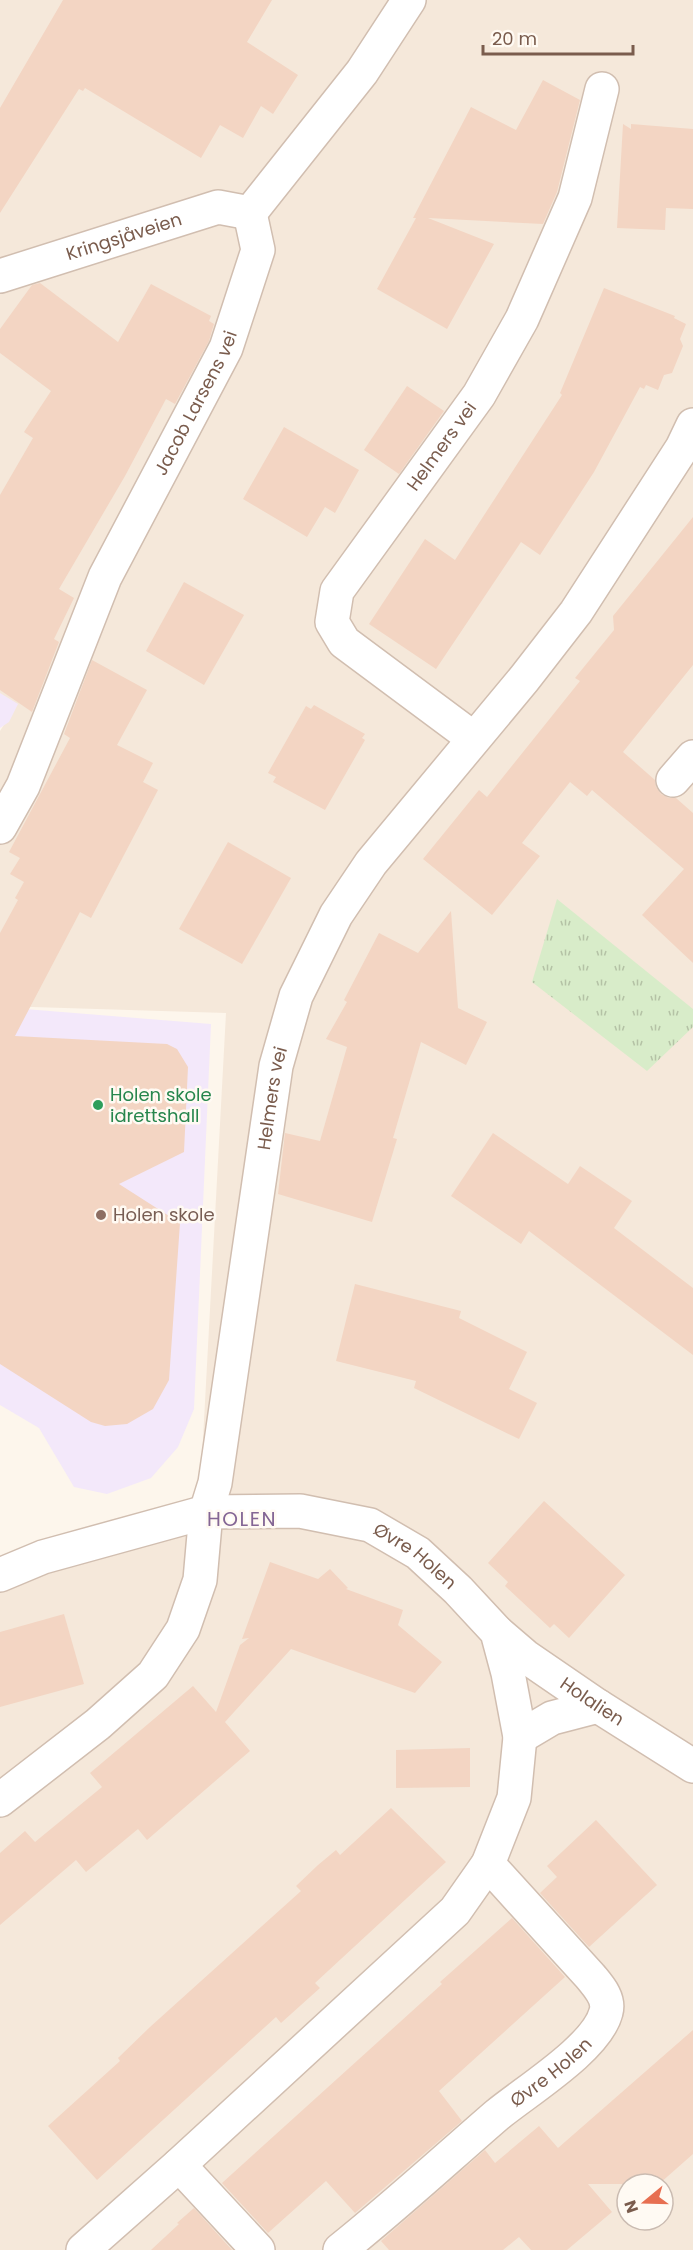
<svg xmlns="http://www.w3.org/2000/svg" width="693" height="2250" font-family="Poppins,sans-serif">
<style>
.residential{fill:#f5e8da;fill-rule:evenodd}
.education{fill:#f3e8fa}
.grass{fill:url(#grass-tufts)}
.building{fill:#f3d5c3}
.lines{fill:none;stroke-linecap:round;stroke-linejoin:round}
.minor-casing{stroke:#d1beb0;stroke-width:36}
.minor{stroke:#fff;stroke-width:33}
.leisure-dot{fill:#2e9e5b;stroke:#fffaf3;stroke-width:2}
.education-dot{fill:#8d6e63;stroke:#fffaf3;stroke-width:2}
.labels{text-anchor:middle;stroke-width:5;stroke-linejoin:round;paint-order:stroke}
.street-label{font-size:18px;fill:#7a5c4d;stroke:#fffaf3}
.leisure-label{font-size:18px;fill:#27864d;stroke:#fffaf3;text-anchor:start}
.education-label{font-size:18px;fill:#785e54;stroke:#fffaf3;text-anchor:start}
.neighbourhood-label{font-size:20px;letter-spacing:1.5px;fill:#846695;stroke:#fffaf3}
</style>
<defs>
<pattern id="grass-tufts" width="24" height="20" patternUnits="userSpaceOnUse" patternTransform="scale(1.5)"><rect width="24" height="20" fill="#d8ecc9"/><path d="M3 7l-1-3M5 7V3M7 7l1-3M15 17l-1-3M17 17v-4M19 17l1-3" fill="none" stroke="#b4c2a5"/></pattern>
</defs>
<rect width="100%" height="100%" fill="#fdf6ec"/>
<!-- residential -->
<path class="residential" d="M0,0H693V2250H0V1575L199,1513L226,1013L0,1006V731L16,706L0,695ZM627,2184H663V2220H627Z"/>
<!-- education -->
<g class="education">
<polygon points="0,693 18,704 9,722 0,728"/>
<polygon points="0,1007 211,1024 194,1409 178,1447 151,1478 107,1494 74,1487 39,1428 0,1405"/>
</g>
<!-- grass -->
<polygon class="grass" points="557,899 693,1009 693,1027 647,1071 532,982"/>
<!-- building -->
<g class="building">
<polygon points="63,0 272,0 247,42 298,75 273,114 261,106 243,138 220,125 201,158 85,88 83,91 79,89 0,213 0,108"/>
<polygon points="543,80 580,100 557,192 543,224 428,218 494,244 447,329 377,289 416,218 413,218 471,107 516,130"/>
<polygon points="623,124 631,129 631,124 693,129 693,209 666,208 665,230 617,228"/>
<polygon points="40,283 118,342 151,284 211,316 209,321 214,324 209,341 175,404 166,399 125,476 59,589 74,598 54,639 59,642 32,712 0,690 0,495 33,438 24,432 51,391 0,353 0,329 32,285"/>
<polygon points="604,288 675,316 674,318 686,324 680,339 683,346 672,373 664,375 658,390 646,385 644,389 640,387 594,472 540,555 521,542 436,669 369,624 425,539 455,560 562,395 560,393"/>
<polygon points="407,386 444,411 399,474 364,450"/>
<polygon points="284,427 359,470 335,513 325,507 307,537 243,499"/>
<polygon points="693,517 693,665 623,752 655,780 656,787 661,794 669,798 676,798 693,813 693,963 642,915 684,869 592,790 587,796 570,782 522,843 540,856 492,915 423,859 479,790 487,797 580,681 575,678 614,630 613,616"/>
<polygon points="184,582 244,615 204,685 146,651"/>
<polygon points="92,660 147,690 117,745 153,763 143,782 158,790 91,918 80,912 15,1036 167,1044 177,1049 188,1067 184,1152 119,1184 180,1223 169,1380 153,1409 127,1424 105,1426 91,1422 0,1364 0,933 18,900 15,898 24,882 10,874 20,858 9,852 70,738 64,734"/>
<polygon points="314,705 365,734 362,738 365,740 325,810 273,782 276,777 268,773 306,706 311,709"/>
<polygon points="228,842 291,878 242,964 179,929"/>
<polygon points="451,911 458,1008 487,1022 466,1065 421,1042 393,1138 397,1139 372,1222 278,1194 285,1133 320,1141 347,1047 326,1039 347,1002 344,1000 379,933 418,953"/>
<polygon points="493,1133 568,1184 580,1166 632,1201 614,1228 693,1288 693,1355 529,1231 521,1244 451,1196"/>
<polygon points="355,1284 461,1311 459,1318 527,1352 509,1389 537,1403 519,1439 414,1388 416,1381 336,1361"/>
<polygon points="544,1501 625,1575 569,1638 554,1624 550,1628 505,1586 508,1582 488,1563"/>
<polygon points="270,1562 318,1579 330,1569 348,1588 346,1589 403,1610 398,1625 442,1662 415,1693 291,1649 225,1722 250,1751 147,1840 138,1829 86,1872 76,1860 0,1925 0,1853 25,1831 35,1842 102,1787 90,1773 193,1686 216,1712 240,1645 249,1638 242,1639"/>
<polygon points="64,1614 84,1684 0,1707 0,1632"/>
<polygon points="470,1748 470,1787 396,1788 396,1750"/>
<polygon points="391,1808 446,1862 315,1983 320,1988 281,2023 276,2017 97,2180 48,2126 120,2061 118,2058 150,2027 301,1891 296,1886 318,1865 336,1850 340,1855"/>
<polygon points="596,1820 657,1885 589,1947 540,1893 557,1877 547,1866"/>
<polygon points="512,1918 565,1977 439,2091 462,2121 355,2213 326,2181 268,2233 222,2183 442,1984 440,1982"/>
<polygon points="693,2030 693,2154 659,2184 588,2184 612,2212 567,2250 531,2250 519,2237 503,2250 389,2250 381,2241 485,2150 495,2163 539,2126 558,2148"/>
<polygon points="194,2208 232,2250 151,2250 179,2224 177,2223"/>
</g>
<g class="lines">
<!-- minor casing -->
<g class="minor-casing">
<g id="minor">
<polyline points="250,213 362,72 409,0"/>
<path id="s1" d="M0,276L218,207L250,213"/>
<path id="s2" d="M473,738L344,642L332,622L337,591L479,395L522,319L575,198L602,89"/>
<polyline points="673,780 693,757"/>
<path id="s3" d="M0,827L23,786L105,577L226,348L258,250L250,213"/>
<path id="s4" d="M0,1575L43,1557L206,1512L300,1511L370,1525L418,1553L458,1590L497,1632L508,1673L520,1737L514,1798L488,1864L455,1911L179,2165L83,2250"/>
<path id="s5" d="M497,1632L525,1656L598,1706L693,1766"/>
<polyline points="520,1737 552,1718 598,1706"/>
<path id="s6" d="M0,1800L98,1724L153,1675L183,1629L200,1580L206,1512L215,1483L276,1066L296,996L336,915L371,863L524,679L576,612L682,448L693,425"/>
<polyline points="179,2165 258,2250"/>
<path id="s7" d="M340,2250C394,2207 445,2160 497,2115C526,2091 597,2048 606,2012C610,1998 598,1986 590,1976L488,1864"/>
</g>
</g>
<!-- minor -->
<use href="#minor" class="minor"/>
</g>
<!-- markers -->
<circle class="leisure-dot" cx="98" cy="1105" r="6"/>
<circle class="education-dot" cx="101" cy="1215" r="6"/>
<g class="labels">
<!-- street labels -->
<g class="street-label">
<text dy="6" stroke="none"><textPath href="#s1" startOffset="130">Kringsjåveien</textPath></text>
<text dy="6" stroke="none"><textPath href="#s3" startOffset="468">Jacob Larsens vei</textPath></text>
<text dy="6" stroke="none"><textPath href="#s2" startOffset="394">Helmers vei</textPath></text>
<text dy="6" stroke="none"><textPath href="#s6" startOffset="792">Helmers vei</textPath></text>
<text dy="6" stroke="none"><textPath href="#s4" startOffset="436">Øvre Holen</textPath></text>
<text dy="6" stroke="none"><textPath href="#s5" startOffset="118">Holalien</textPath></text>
<text dy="6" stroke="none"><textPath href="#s7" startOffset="276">Øvre Holen</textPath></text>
</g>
<!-- leisure labels -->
<g class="leisure-label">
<text x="110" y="1101">Holen skole<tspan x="110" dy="21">idrettshall</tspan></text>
</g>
<!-- education labels -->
<g class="education-label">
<text x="113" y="1221">Holen skole</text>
</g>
<!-- neighbourhood labels -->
<g class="neighbourhood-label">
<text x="242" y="1526">HOLEN</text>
</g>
</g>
<!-- north arrow -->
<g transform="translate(645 2202) rotate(251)"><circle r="28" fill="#fffaf3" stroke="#cabbb1" stroke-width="1.5"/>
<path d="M0-4.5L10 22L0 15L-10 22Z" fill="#e76f51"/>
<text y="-9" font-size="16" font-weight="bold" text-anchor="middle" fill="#7a5c4d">N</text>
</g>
<!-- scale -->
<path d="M483 45v9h150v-9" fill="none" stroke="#7a5c4d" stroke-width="3"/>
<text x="492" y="45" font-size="18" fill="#7a5c4d" stroke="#fffaf3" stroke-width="4.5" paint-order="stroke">20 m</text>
</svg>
